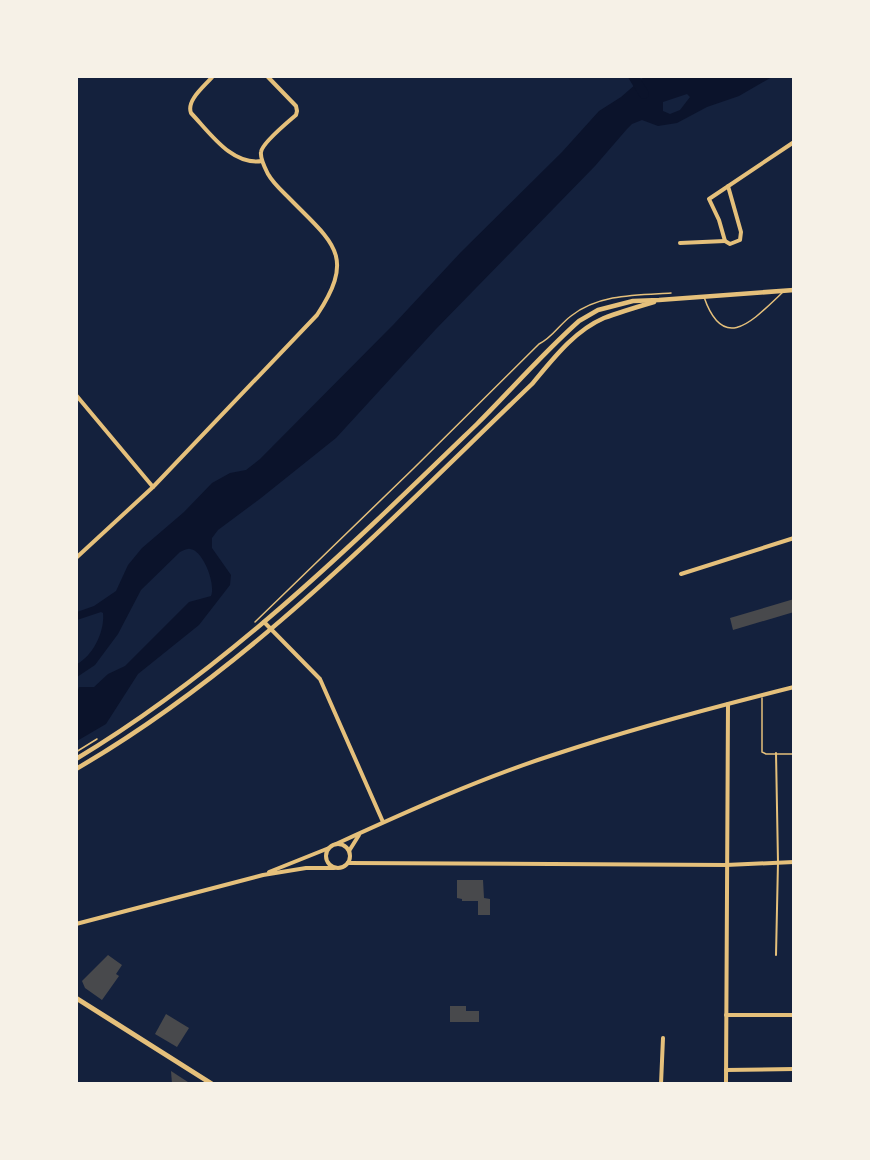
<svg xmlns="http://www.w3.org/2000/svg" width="870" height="1160" font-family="Raleway,sans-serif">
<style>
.water{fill:#0b132b;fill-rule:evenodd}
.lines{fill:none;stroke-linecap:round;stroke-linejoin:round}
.river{stroke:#0b132b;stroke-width:10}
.building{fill:#48494c}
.path{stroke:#e5c07b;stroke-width:1.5}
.service{stroke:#e5c07b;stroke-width:1.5}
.pedestrian{stroke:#e5c07b;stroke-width:2}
.minor{stroke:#e5c07b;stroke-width:4}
.tertiary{stroke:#e5c07b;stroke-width:4.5}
.primary{stroke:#e5c07b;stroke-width:5}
</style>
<rect width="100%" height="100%" fill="#14213d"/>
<!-- water -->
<path class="water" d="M644,77H772L739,96L707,107L677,123L658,126L642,120L632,124L627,129L595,166L436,329L336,438L261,498L218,530L212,538V548L231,575L230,585L199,625L138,674L106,724L77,741L76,696L79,687H94L108,674L125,666L189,602L211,596C216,584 203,550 190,549C187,548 183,551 180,552L141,590L118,634L95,665L77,677V664C93,656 105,631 103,613L101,612L77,620V612L94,606L116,591L128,565L142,548L184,512L212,483L230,473L246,470L260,459L394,324L461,252L562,152L599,111L621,97ZM687,94L690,97L680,110L670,114L663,111V102Z"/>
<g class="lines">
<!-- river -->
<polyline class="river" points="633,76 644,94"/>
</g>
<!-- building -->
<g class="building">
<polygon points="794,599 794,612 733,630 730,618"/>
<polygon points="457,880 483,880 484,898 490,899 490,915 478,915 478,901 462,901 462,899 457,898"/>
<polygon points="108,955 122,965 116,974 119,976 102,1000 85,988 82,981"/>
<polygon points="450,1006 466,1006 466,1011 479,1011 479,1022 450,1022"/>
<polygon points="166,1014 189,1028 177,1047 155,1034"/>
<polygon points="171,1071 191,1084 172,1084"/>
</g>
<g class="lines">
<!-- path -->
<g class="path">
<path d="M255,622L414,468L539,344C552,338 559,325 571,316C599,294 637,295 671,293"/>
<polyline points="76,752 97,739"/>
</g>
<!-- service -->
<g class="service">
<path d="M704,297C724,355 754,319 783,292"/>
<polyline points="762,698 762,752 766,754 794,754"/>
</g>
<!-- pedestrian -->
<polyline class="pedestrian" points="776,753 778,862 776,955"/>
<!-- minor -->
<g class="minor">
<path d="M213,76C205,86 186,100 191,113C210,133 232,166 262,161"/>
<polyline points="728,186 741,232 740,240 730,244 725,241 719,220 709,199 794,142"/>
<polyline points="680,243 725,241"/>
<polyline points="76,395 153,487"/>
<path d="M76,558L153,487L317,315C357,255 332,242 289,198C281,190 273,183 268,174C265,168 260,159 261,152C262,143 288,122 296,115L297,111L296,106L267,76"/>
<polyline points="681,574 794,538"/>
<polyline points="264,622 320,679 383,822"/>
<circle cx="338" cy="856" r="12"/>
<path d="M336,844C408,811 481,778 556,754C634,728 714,707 794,687"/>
<polyline points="349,851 359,835"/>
<polyline points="348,863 726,865 794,862"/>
<polyline points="269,872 329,848"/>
<polyline points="76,924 263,875 306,868 334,868"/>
<polyline points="726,1015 794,1015"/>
<polyline points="726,1070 794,1069"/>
<polyline points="661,1084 663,1038"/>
<polyline points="726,1084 728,704"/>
</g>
<!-- tertiary -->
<g class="tertiary">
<path d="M76,759C226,669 352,545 477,424C511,390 543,353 579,321L598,310L633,301L659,300L794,290"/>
<path d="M76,769C250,668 388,522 532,384C553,359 574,331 604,318C620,312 637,307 654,302"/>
</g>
<!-- primary -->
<polyline class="primary" points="76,998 212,1084"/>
</g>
<!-- border -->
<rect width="870" height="1160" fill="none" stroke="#f6f1e7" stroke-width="156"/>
</svg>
